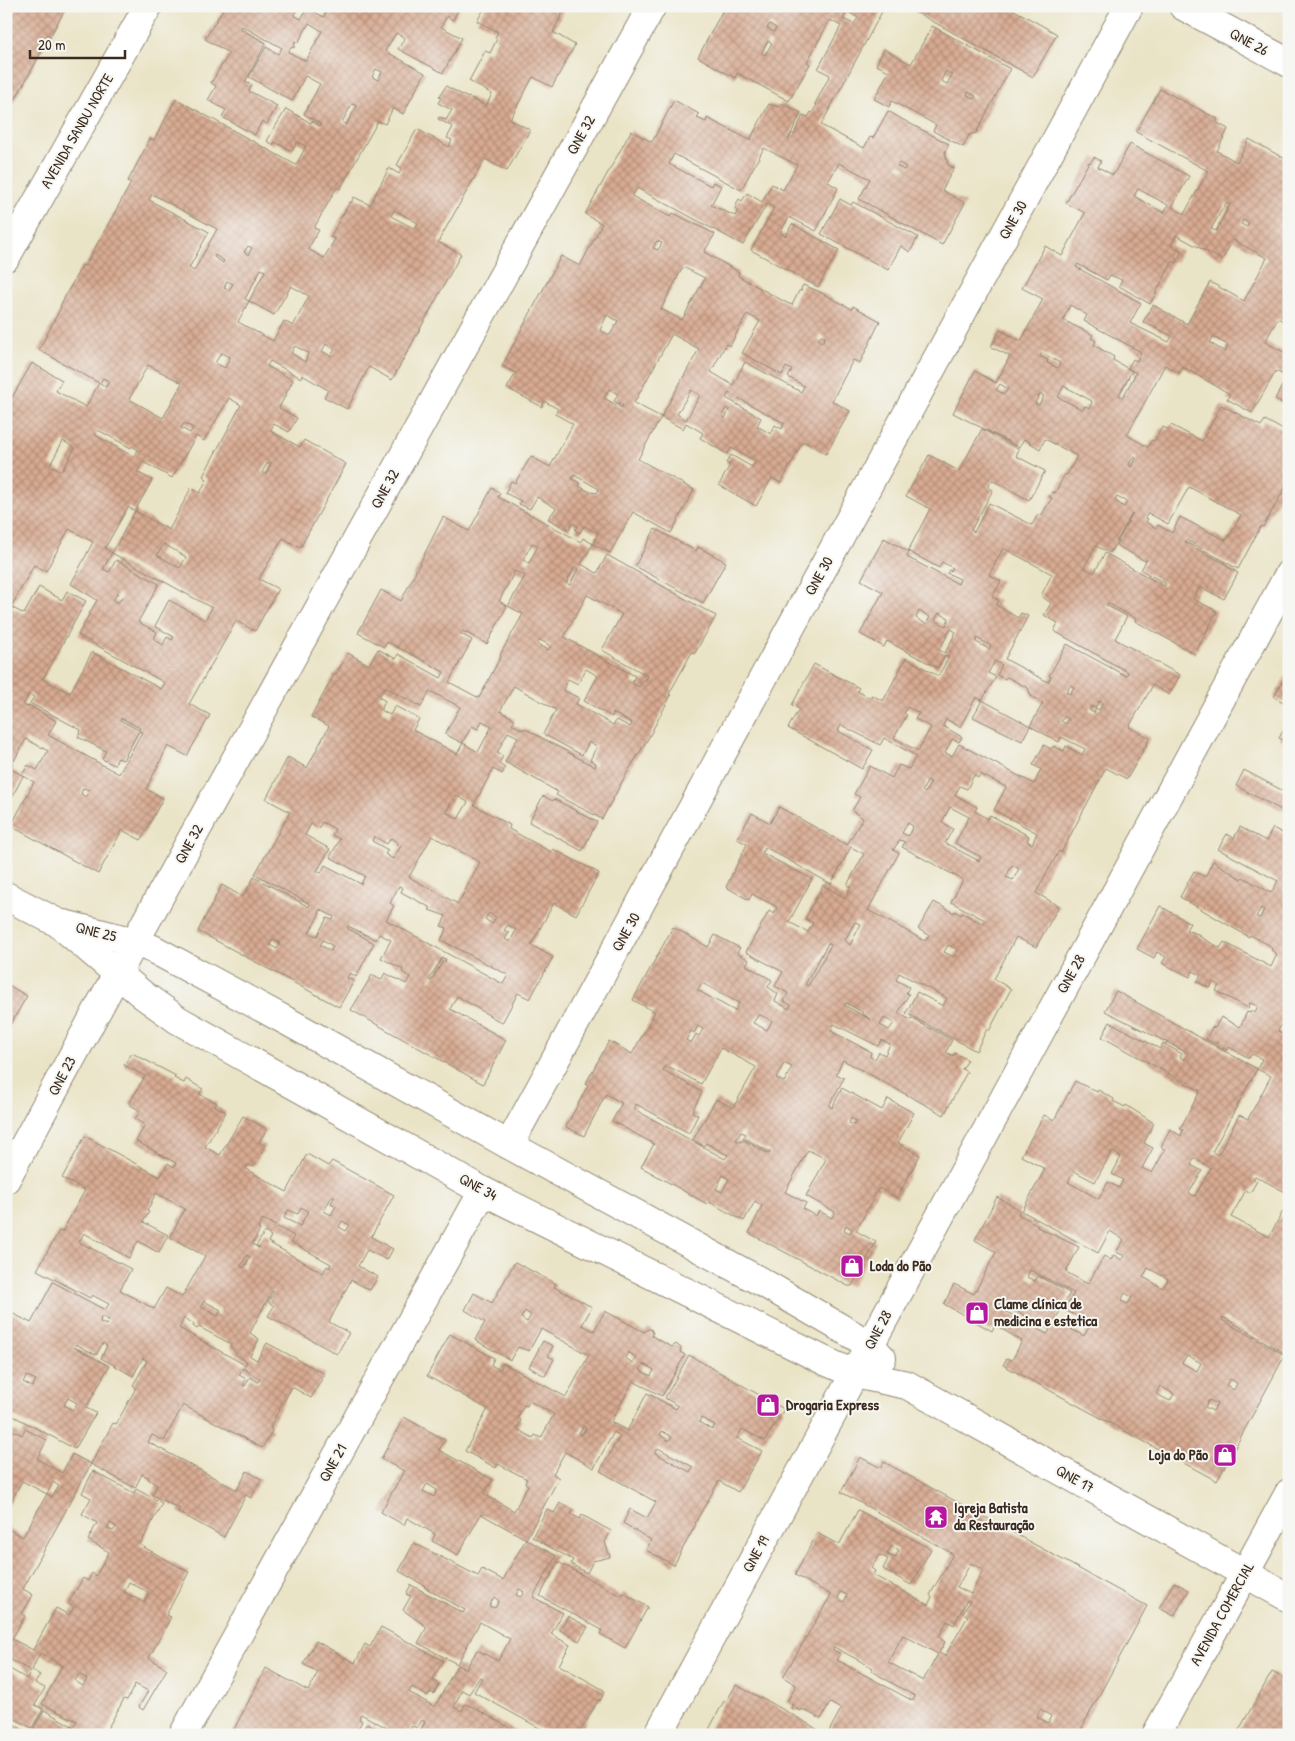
<svg xmlns="http://www.w3.org/2000/svg" width="1295" height="1741" font-family="'Patrick Hand',sans-serif">
<style>
.building{fill:url(#building-cross-hatch);fill-rule:evenodd}
.lines{fill:none;stroke-linecap:round;stroke-linejoin:round}
.street-casing{stroke:#928772;stroke-width:30}
.secondary-casing{stroke:#928772;stroke-width:30}
.street{stroke:#fff;stroke-width:28}
.secondary{stroke:#fff;stroke-width:28}
.labels{text-anchor:middle;stroke-width:4;stroke-linejoin:round;paint-order:stroke}
.street-label{font-size:15px;fill:#3b2a1e;stroke:#f6f6f2}
.poi-label{font-size:15px;font-weight:bold;fill:#3b2a1e;stroke:#f6f6f2;text-anchor:start}
</style>
<defs>
<pattern id="building-cross-hatch" width="8" height="8" patternUnits="userSpaceOnUse" patternTransform="scale(1.25)"><rect width="8" height="8" fill="#d8ab92"/><path d="M0 0l8 8M0 8l8-8" fill="none" stroke="#b08b77"/></pattern>
</defs>
<rect width="100%" height="100%" fill="#f6f6f2"/>
<filter id="ink" filterUnits="userSpaceOnUse"><feTurbulence type="fractalNoise" baseFrequency=".02" numOctaves="2"/><feDisplacementMap in="SourceGraphic" scale="10" xChannelSelector="R" yChannelSelector="G"/><feConvolveMatrix kernelMatrix="1 2 1 2 8 2 1 2 1" color-interpolation-filters="sRGB"/></filter>
<filter id="wash" filterUnits="userSpaceOnUse"><feTurbulence type="fractalNoise" baseFrequency=".0096" numOctaves="4" result="noise"/><feDisplacementMap in="SourceGraphic" scale="20" xChannelSelector="R" yChannelSelector="G"/><feGaussianBlur stdDeviation="1.12" result="paint"/><feColorMatrix in="noise" values="0 0 0 0 0 0 0 0 0 0 0 0 0 0 0 0 0 1.4 0 .05"/><feComposite in="paint" operator="in"/></filter>
<g filter="url(#wash)">
<rect width="100%" height="100%" fill="#eae4c7"/>
<g id="blocks">
<!-- building -->
<g class="building">
<polygon points="6,6 67,6 6,116"/>
<path d="M225,6H299L294,15L301,19L307,8L324,17L329,6H460L453,20L447,16L441,27L462,38L443,73L398,49L405,38L396,33L385,51L425,73L403,114L393,108L385,124L378,121L340,189L337,187L314,228L319,230L308,249L324,258L335,239L330,237L350,202L351,203L354,197L370,205L389,168L399,174L402,168L397,165L417,129L449,147L452,140L447,138L453,127L438,119L439,117L446,120L452,110L438,103L441,98L439,97L446,86L468,98L469,97L486,106L492,94L469,81L485,51L490,53L497,39L495,38L498,32L477,21L486,6H566L553,32L575,45L552,87L533,77L510,119L530,130L507,171L485,159L438,242L461,254L392,380L369,367L347,409L324,397L328,390L302,375L301,378L270,361L267,366L293,380L279,408L297,418L289,432L274,424L270,431L300,447L304,440L346,464L300,548L283,538L259,579L278,589L255,631L236,621L197,690L189,704L210,715L187,756L168,746L146,789L163,798L141,840L122,830L98,874L11,826L34,782L22,775L28,765L37,770L48,751L26,739L10,768L23,776L10,801L12,802L10,807L6,805V408L32,363L62,380L56,391L86,407L99,383L39,350L61,307L60,306L81,267L83,265L85,266L131,183L128,181L150,139L154,140L176,99L296,165L306,146L297,142L292,151L275,142L273,145L267,141L274,129L286,109L311,123L312,121L320,126L321,124L304,114L320,84L305,76L292,101L249,77L266,47L278,54L282,48L242,26L241,29L266,43L245,82L252,85L249,91L277,106L267,124L262,121L255,135L222,117L226,110L208,100L216,86L211,83L229,53L205,39ZM309,23L322,31L306,61L288,52L292,47L294,48L295,41L298,43ZM376,69L382,72L378,80L372,77ZM352,104L357,106L346,125L342,122ZM152,194L217,229L194,271L189,268L209,232L149,200ZM394,210L418,223L415,229L391,216ZM248,246L252,248L248,255L244,252ZM215,255L224,261L223,263L214,257ZM261,269L265,271L249,301L274,315L291,286L309,296L293,326L284,321L273,341L238,322L249,301L245,299ZM227,281L233,284L229,290L224,288ZM326,344L335,349L331,356L322,351ZM295,346L308,353L305,362L291,353ZM221,353L230,357L225,368L215,363ZM148,365L182,383L163,418L129,399ZM103,378L109,381L106,387L100,383ZM229,398L241,405L203,476L207,479L200,493L191,488L169,530L135,511L152,480L137,472L143,462L172,478L196,436L204,441ZM184,423L193,428L190,433L181,428ZM98,430L131,448L132,446L138,450L134,457L95,435ZM63,441L75,448L62,471L50,465ZM268,462L271,463L266,474L262,472ZM128,507L135,511L112,553L105,548ZM69,529L93,542L71,584L97,600L78,635L165,683L161,689L92,652L70,693L43,679L86,601L67,591L62,600L39,587L24,614L11,607L34,565L46,571ZM164,544L186,557L180,568L157,555ZM112,553L212,608L205,620L169,600L155,626L174,637L172,640L167,637L163,645L154,639L157,632L138,622L159,584L116,560L109,572L103,569ZM118,593L122,597L118,603L113,600ZM29,694L34,697L30,703L81,730L78,737L106,751L102,759L114,765L118,758L123,760L139,731L142,732L119,774L48,735L56,721L29,705L28,707L23,705ZM121,718L140,728L139,730L120,720ZM83,788L89,790L86,797L81,794Z"/>
<path d="M725,6H885L821,125L864,148L870,137L873,138L888,111L907,122L949,144L945,152L948,165L954,168L942,190L965,203L942,245L859,199L870,179L839,163L828,182L838,188L816,231L789,217L780,233L786,236L792,224L839,250L818,287L751,250L774,208L767,204L743,245L637,188L632,196L670,217L673,213L715,234L704,252L739,272L738,276L787,303L792,305L799,291L802,290L801,289L803,285L818,291L852,309L853,306L880,321L860,363L853,360L832,401L850,411L826,454L803,441L781,483L772,478L756,506L719,485L730,465L726,463L731,455L752,467L756,461L731,448L727,454L700,438L703,433L686,423L683,429L661,417L638,459L694,490L671,533L633,512L610,553L593,544L581,564L597,573L607,555L716,616L695,653L692,652L669,694L671,695L649,737L624,778L602,819L556,795L558,792L505,762L518,737L508,732L497,753L503,756L499,764L505,768L502,774L493,769L474,805L510,825L509,829L551,852L553,849L599,873L576,915L554,903L531,945L553,957L530,999L518,993L502,1023L457,996L450,1009L506,1040L483,1084L351,1010L372,975L381,980L385,973L406,984L410,977L402,972L403,969L381,958L391,940L379,934L376,940L348,926L347,928L374,943L356,977L350,973L347,978L354,981L339,1007L198,931L222,885L243,897L254,877L309,907L310,904L255,874L290,812L266,799L288,757L307,768L329,726L311,717L335,673L336,674L348,653L369,665L378,649L396,659L398,654L441,678L444,672L417,657L387,642L384,647L358,633L381,590L401,601L443,517L469,531L492,488L500,493L498,497L581,542L583,538L593,544L598,533L584,526L580,533L575,530L578,526L572,523L569,530L548,519L556,508L537,497L530,509L519,504L521,501L505,493L511,481L515,483L530,458L532,457L550,467L573,424L555,414L558,409L544,401L542,407L507,388L516,373L502,366L561,256L580,266L602,224L585,214L631,131L652,142L674,100L699,114L697,118L706,122L707,118L750,140L769,104L779,107L781,103L801,113L788,140L792,133L794,135L803,115L808,117L811,112L812,113L817,105L815,104L830,75L818,69L841,26L830,20L807,62L810,64L789,101L737,73L735,78L698,57ZM847,11L858,18L854,24L843,19ZM770,24L776,28L774,32L767,28ZM768,41L772,43L765,55L761,53ZM764,148L797,165L783,190L772,184L762,202L747,193L742,201L739,199L735,208L738,210L735,216L711,205L721,186L713,182L711,186L669,164L674,154L741,190ZM899,163L906,167L904,170L897,166ZM657,241L662,243L658,250L653,248ZM683,267L705,278L682,320L661,309ZM747,314L760,321L742,353L782,375L786,367L792,370L788,377L804,386L801,392L745,362L733,385L711,372L726,344L730,346ZM607,315L618,321L610,335L600,330ZM672,334L699,349L661,417L634,403ZM821,335L825,337L822,343L818,340ZM609,389L618,394L614,401L623,406L622,408L604,398ZM691,390L700,395L686,420L677,414ZM729,393L784,423L782,429L775,425L771,434L757,426L761,418L726,398ZM726,408L730,410L725,418L722,416ZM574,475L599,489L597,493L590,492L579,486L580,483L572,479ZM532,543L538,546L529,563L523,560ZM575,567L578,569L570,585L566,583ZM515,571L525,576L508,606L523,614L500,655L501,656L479,698L449,682L472,640L461,634L463,631L487,644L507,606L499,601ZM587,595L622,614L602,650L648,676L645,681L643,680L639,687L632,683L635,676L564,637ZM540,640L551,646L548,650L537,644ZM586,669L598,676L584,701L612,717L613,713L632,723L630,727L617,720L613,725L576,704L579,698L563,690L568,679L578,684ZM514,686L556,710L543,734L582,755L589,742L597,746L590,760L596,763L595,767L524,728L523,730L512,724L515,719L500,711ZM385,687L421,707L430,691L460,707L445,734L462,743L472,726L478,729L482,721L492,726L478,752L463,743L457,754L413,730L419,719L395,706L390,715L381,710L385,701L379,697ZM455,795L468,802L458,819L446,812ZM322,822L335,829L332,835L340,839L330,857L365,876L361,884L325,865L321,873L317,871L330,849L305,835L311,824L319,828ZM374,836L387,844L391,838L398,843L397,845L401,846L393,859L385,854L388,850L372,841ZM432,836L480,862L458,904L409,877ZM399,886L403,888L401,892L431,908L429,910L446,916L441,926L447,928L441,940L508,975L503,984L386,920L394,906L390,903ZM320,909L334,917L333,920L327,918L317,936L309,933L320,913H319ZM489,913L496,917L492,924L485,919ZM508,925L516,930L510,942L505,939L509,933L504,930ZM273,939L280,943L277,949L270,945ZM323,940L333,946L331,951L320,945ZM442,958L446,959L445,962L443,961L431,981L429,980Z"/>
<polygon points="905,6 1007,6 1057,34 1033,77"/>
<path d="M932,26L1010,69L976,133L969,135L963,147L933,131L936,125L892,101L889,107L874,99L889,71L876,65L884,49L911,64ZM946,71L952,75L947,84L941,81ZM968,92L976,96L974,99L967,95Z"/>
<path d="M1160,89L1218,119L1216,122L1228,129L1217,151L1237,162L1249,139L1289,161V209L1286,214L1289,215V325L1278,318L1265,342L1289,355V407L1275,399L1287,377L1276,371L1252,413L1227,399L1230,394L1183,367L1179,373L1165,365L1127,435L1148,447L1152,440L1154,441L1162,427L1168,429L1171,425L1202,441L1221,405L1261,426L1265,420L1289,433V481L1263,527L1261,526L1238,569L1186,540L1185,542L1227,565L1226,566L1238,573L1224,599L1200,587L1193,599L1217,611L1195,654L1135,621L1136,619L1108,603L1106,605L1127,616L1115,639L1180,675L1169,695L1153,685L1129,727L1150,738L1127,779L1106,768L1061,853L1059,851L1043,880L1036,893L1059,906L1036,947L1016,937L994,979L1011,989L989,1031L987,1029L976,1051L906,1013L917,992L943,1006L947,998L899,973L896,980L909,987L906,993L909,994L898,1013L911,1020V1018L952,1040L946,1052L953,1056L955,1053L968,1060L962,1069L967,1072L944,1115L843,1060L836,1074L844,1078L829,1106L832,1108L842,1088L882,1110L888,1099L914,1113L898,1143L920,1155L897,1198L879,1188L856,1231L876,1242L852,1286H848L749,1233L762,1206L755,1201L744,1221L709,1202L707,1204L641,1167L654,1144L612,1121L622,1103L611,1097L606,1094L584,1136L566,1127L588,1085L586,1083L609,1041L632,1054L655,1012L633,1000L673,927L708,947L715,935L740,948L737,953L749,960L746,965L772,980L768,987L778,994L775,1001L789,1009L791,1005L784,1001L788,993L775,986L783,972L746,952L769,911L774,914L777,907L752,894L749,900L726,887L747,844L737,839L752,813L770,823L779,807L847,845L863,818L852,811L860,797L854,794L870,766L892,778L899,765L909,769L916,756L884,738L880,745L841,725L838,731L873,750L862,769L788,728L799,709L792,705L814,664L859,688L857,691L870,698L872,695L883,701L906,658L938,676L949,657L945,655L938,668L887,641L884,647L860,634L883,592L861,580L884,538L909,552L907,557L958,584L960,579L947,573L949,570L951,571L953,568L942,562L939,568L908,551L930,509L906,496L929,455L959,471L982,429L1019,449L1016,456L1045,471L1029,500L992,480L988,487L993,490L971,530L974,532L989,503L1032,525L1038,514L1041,516L1052,498L1049,497L1052,492L1055,493L1065,474L1067,475L1077,456L1045,439L1040,449L1024,439L1019,447L953,413L975,371L996,383L1010,356L991,347L1000,330L1021,341L1043,299L1022,288L1045,246L1062,256L1085,213L1066,203L1089,162L1090,163L1094,157L1101,161L1098,167L1113,175L1130,144L1189,176L1172,207L1184,214L1208,171L1136,132ZM1138,189L1168,205L1164,213L1134,196ZM1226,203L1230,204L1216,231L1211,229ZM1243,220L1249,223L1247,227L1241,224ZM1176,235L1222,260L1233,240L1267,258L1244,301L1210,282L1187,324L1153,305L1143,322L1172,336L1169,342L1130,323L1141,303L1076,267L1078,264L1107,280L1110,275L1122,280L1119,286L1150,304L1173,261L1176,263L1182,251L1171,246ZM1070,305L1087,315L1084,321L1141,352L1137,361L1133,359L1128,368L1136,373L1123,397L1119,395L1132,371L1113,360L1114,357L1094,345L1096,341L1091,338L1093,335L1063,320ZM1213,337L1228,345L1225,352L1210,343ZM1042,353L1060,363L1058,368L1047,363L1048,360L1040,356ZM1000,384L1008,389L1004,394L996,390ZM1064,386L1092,401L1090,408L1085,406L1083,410L1058,397ZM1040,394L1044,396L1039,405L1035,403ZM1133,456L1136,458L1131,467L1129,465ZM1189,487L1241,515L1229,537L1225,540L1180,517L1172,533L1158,525L1156,528L1146,522L1148,519L1145,518L1148,513L1168,524ZM1117,497L1127,502L1124,507L1115,501ZM1132,514L1116,545L1145,561L1147,559L1141,570L1166,584L1164,586L1105,553L1094,573L1084,567L1096,546L1110,553ZM1003,548L1052,574L1041,596L1051,603L1044,615L1058,623L1054,631L1128,672L1126,676L1067,644L1049,676L1051,677L1048,682L1005,659L1028,616L1021,613L1018,618L996,605L999,600L992,597L1001,581L989,575ZM919,611L930,617L926,624L916,618ZM939,613L949,618L946,626L935,620ZM951,629L956,632L945,653L939,650ZM977,638L991,646L989,649L976,642ZM995,661L1002,665L997,675L1004,679L1007,677L1028,688L1031,696L1043,703L1030,726L1059,742L1061,737L1085,749L1082,755L1066,746L1064,751L1053,746L1051,749L1044,745L1033,765L1041,769L1034,784L959,744L952,756L945,753L952,739L959,742L962,737L943,726L946,719L960,727L976,697L982,700L973,717L1022,741L1030,726L982,700L996,677L988,673ZM1070,685L1074,687L1070,694L1066,692ZM1099,701L1103,703L1099,710L1096,708L1094,713L1089,710L1091,706L1095,708ZM907,707L919,713L915,719L931,727L918,751L894,738L907,715L904,713ZM1065,716L1069,719L1066,724L1061,721ZM980,774L1006,787L994,810L1037,833L1032,844L1027,841L1029,836L990,815L988,819L975,811L977,807L955,795L960,786L967,789L974,775L978,778ZM928,780L931,782L925,793L922,791ZM950,807L969,817L955,843L981,857L979,861L945,843L953,829L942,822ZM908,823L913,826L908,836L902,833ZM900,840L905,842L902,847L963,880L951,902L985,920L983,924L962,913L961,915L955,911L954,913L934,902L918,929L929,935L925,941L868,910L899,853L893,850ZM765,847L831,884L851,847L864,854L847,885L851,887L845,898L823,885L805,919L813,923L808,932L789,922L812,879L762,853ZM1012,865L1019,869L1013,880L1006,877ZM855,922L861,924L850,945L845,940ZM828,943L831,945L808,986L805,985ZM948,945L958,950L954,957L944,952ZM702,983L739,1003L735,1011L697,990ZM846,1003L864,1013L863,1014L871,1020L844,1005ZM759,1014L772,1021L767,1030L753,1023ZM884,1018L894,1023L889,1030L880,1025ZM834,1024L878,1046L882,1040L890,1044L885,1055L879,1052L875,1059L870,1057L871,1052L831,1031ZM698,1026L703,1029L699,1036L696,1034L691,1043L686,1040L691,1031L694,1033ZM721,1048L756,1067L733,1108L716,1099L693,1140L704,1146L706,1143L724,1153L728,1155L725,1159L634,1109L636,1104L689,1133L698,1115L692,1112L702,1092L663,1070L666,1065L701,1084ZM784,1063L792,1067L784,1082L776,1078ZM851,1118L856,1121L854,1125L849,1123ZM741,1132L746,1134L743,1138L770,1152L769,1154L743,1140L741,1142L736,1140ZM808,1150L826,1159L806,1196L835,1212L832,1218L819,1211L816,1216L803,1209L806,1203L785,1192ZM723,1175L729,1179L722,1192L716,1189ZM846,1225L852,1229L850,1233L844,1230Z"/>
<polygon points="840,199 851,205 853,202 918,237 910,252 901,246 888,270 821,234"/>
<polygon points="655,529 696,551 698,547 726,562 703,603 635,566"/>
<polygon points="1289,670 1289,705 1274,697"/>
<polygon points="1289,721 1289,743 1279,738"/>
<polygon points="1244,770 1289,794 1289,814 1236,786"/>
<polygon points="543,796 553,801 554,799 597,822 582,851 529,822"/>
<path d="M1240,827L1266,841L1273,828L1289,837V893L1285,900L1289,903V1010L1278,1031L1282,1034L1285,1028L1289,1030V1194L1255,1176L1253,1179L1257,1181L1250,1193L1246,1190L1231,1217L1269,1237L1289,1200V1349L1286,1354L1223,1317L1222,1320L1285,1355L1217,1481L1003,1365L1007,1358L1012,1360L1022,1341L995,1325L992,1331L944,1304L954,1284L974,1294L996,1252L975,1240L997,1197L1020,1210L1018,1214L1038,1225L1037,1227L1079,1247L1066,1272L1088,1284L1104,1256L1111,1260L1114,1255L1122,1260L1125,1256L1116,1252L1124,1240L1110,1231L1098,1253L1022,1211L1045,1169L1021,1156L1044,1115L1054,1120L1075,1081L1097,1092L1098,1090L1114,1099L1113,1101L1125,1107L1126,1105L1154,1123L1144,1143L1153,1148L1142,1168L1152,1173L1165,1150L1161,1147L1170,1129L1181,1136L1183,1130L1180,1129L1200,1091L1102,1037L1110,1022L1160,1049L1163,1043L1182,1054L1180,1057L1185,1060L1188,1053L1105,1011L1116,991L1257,1069L1212,1152L1218,1155L1239,1115L1248,1119L1271,1076L1257,1069L1262,1059L1252,1054L1249,1058L1229,1047L1227,1050L1218,1046L1219,1043L1217,1042L1216,1044L1206,1039L1212,1027L1215,1028L1221,1017L1240,1027L1247,1012L1250,1013L1251,1010L1255,1012L1258,1006L1250,1003L1248,1008L1216,991L1219,985L1213,982L1210,988L1197,982L1201,975L1193,971L1190,977L1162,963L1166,957L1157,952L1154,958L1137,949L1160,906L1190,923L1186,930L1201,935L1199,936L1220,948L1224,942L1271,967L1277,954L1271,950L1272,949L1269,945L1250,935L1249,937L1180,897L1194,871L1205,877L1213,861L1241,879L1243,877L1271,893L1278,881L1218,849L1227,834L1234,838ZM1261,908L1264,910L1260,918L1256,917ZM1112,1151L1121,1157L1112,1174L1123,1180L1119,1188L1108,1182L1099,1199L1068,1182L1074,1171L1095,1182ZM1194,1158L1211,1168L1195,1196L1189,1193L1202,1171L1191,1165ZM1148,1268L1168,1279L1163,1288L1143,1277ZM1030,1270L1074,1293L1065,1310L1091,1324L1084,1336L1055,1320L1070,1293L1038,1276L1035,1281L1027,1277ZM1125,1293L1132,1297L1128,1304L1121,1301ZM1006,1305L1050,1330L1047,1334L1003,1310ZM1187,1355L1201,1363L1197,1371L1182,1363ZM1230,1379L1237,1383L1234,1390L1226,1385ZM1160,1386L1174,1394L1170,1401L1156,1394ZM1209,1400L1217,1404L1213,1411L1205,1407Z"/>
<polygon points="8,985 27,996 6,1032 6,987"/>
<path d="M132,1053L176,1076L174,1078L184,1083L186,1079L201,1088L203,1089L199,1094L217,1103L215,1106L226,1112L205,1147L220,1155L243,1116L267,1129L259,1142L266,1146L253,1167L248,1165L246,1169L251,1172L287,1192L307,1154L328,1166L332,1161L394,1195L371,1237L393,1249L387,1260L367,1250L358,1266L378,1277L370,1290L351,1280L329,1322L349,1333L337,1354L268,1316L274,1306L268,1302L274,1292L272,1291L250,1333L259,1339L250,1356L257,1360L267,1343L325,1374L311,1398L292,1387L270,1426L272,1431L262,1448L183,1405L164,1441L152,1435L148,1442L237,1490L247,1471L261,1479L251,1498L246,1495L224,1537L178,1512L180,1509L152,1495L157,1485L148,1479L149,1478L142,1474L135,1488L91,1464L113,1423L116,1424L136,1388L133,1385L147,1361L143,1358L133,1376L101,1358L107,1346L103,1343L96,1355L76,1344L74,1347L109,1366L86,1408L96,1413L75,1449L6,1412V1310L31,1323L53,1282L105,1310L109,1304L92,1295L90,1298L37,1270L59,1231L62,1232L85,1190L62,1178L85,1136L160,1177L168,1163L174,1167L176,1163L136,1141L145,1125L135,1119L140,1111L129,1104L145,1076L124,1065ZM156,1193L185,1209L170,1237L205,1256L182,1297L166,1288L154,1309L120,1290L131,1269L79,1242L84,1233L129,1258L138,1241L159,1253L168,1235L143,1222L149,1212L147,1211ZM332,1196H335L331,1203L336,1206L331,1215L324,1211ZM301,1207L308,1211L300,1226L284,1218L288,1210L298,1214ZM263,1219L294,1236L291,1242L331,1264L329,1268L327,1266L323,1273L268,1242L271,1236L265,1232L256,1246L260,1247L259,1248L252,1244L260,1230L258,1228ZM342,1221L350,1225L346,1231L339,1227ZM247,1255L250,1257L244,1268L241,1266ZM204,1301L221,1310L218,1316L201,1307ZM101,1316L109,1320L106,1325L100,1322ZM184,1318L194,1324L193,1326L197,1329L199,1327L231,1344L230,1346L237,1355L247,1362L245,1365L179,1328ZM243,1368L260,1379L258,1382L250,1377L245,1386L243,1385L246,1379L239,1375ZM27,1376L36,1380L32,1387L23,1382ZM68,1398L77,1403L73,1410L64,1405Z"/>
<path d="M515,1262L556,1284L554,1287L592,1307L582,1325L594,1331L605,1311L644,1332L648,1329H651L653,1333L652,1336L672,1347L676,1344L681,1348L680,1352L685,1355L662,1396L633,1381L611,1422L627,1431L647,1393L676,1409L678,1406L665,1398L689,1355L784,1409L765,1441L742,1429L737,1438L762,1451L738,1492L719,1481L695,1523L696,1524L674,1565L646,1550L651,1540L623,1523L630,1509L647,1518L656,1502L600,1471L620,1436L614,1432L594,1468L565,1452L553,1474L559,1478L526,1539L481,1514L458,1555L432,1541L435,1534L407,1518L404,1525L381,1512L404,1471L381,1459L404,1417L445,1440L439,1450L493,1480L484,1494L514,1511L528,1485L525,1483L527,1479L498,1464L496,1468L465,1451L488,1409L427,1376L450,1334L494,1358L491,1365L500,1370L503,1363L566,1397L589,1355L541,1329L529,1351L518,1347L510,1360L475,1340L485,1322L465,1310L474,1293L492,1303ZM525,1311L531,1315L527,1322L521,1318ZM628,1352L637,1358L633,1363L625,1358ZM644,1364L654,1370L651,1376L640,1370ZM529,1401L554,1414L541,1438L535,1435L533,1438L517,1429L521,1420L518,1418L524,1405L527,1406ZM701,1418L715,1425L712,1430L699,1422ZM583,1426L586,1428L582,1435L579,1433ZM662,1431L672,1437L669,1441L660,1435ZM658,1448L693,1467L690,1472L655,1453ZM427,1484L437,1490L434,1497L423,1491Z"/>
<polygon points="543,1341 553,1346 548,1356 554,1359 545,1376 529,1367"/>
<path d="M6,1427L22,1435L25,1429L47,1440L37,1459L62,1473L72,1454L91,1464L23,1589L33,1595L22,1614L25,1616L12,1639L33,1650L56,1608L69,1615L74,1607L68,1604L83,1578L88,1581L92,1573L96,1576L109,1552L88,1540L97,1523L82,1514L91,1498L82,1493L93,1471L134,1493L136,1489L162,1503L140,1545L189,1572L166,1615L171,1617L149,1658L167,1669L143,1710L139,1707L148,1691L135,1684L127,1700L124,1699L104,1735H30L44,1710L74,1727L77,1721L42,1704L62,1666L40,1653L32,1670L40,1675L35,1683L45,1688L35,1705L43,1709L32,1728L6,1714V1674L8,1675L10,1669L27,1679L31,1671L9,1659L6,1664V1528L23,1537L47,1494L22,1481L6,1510ZM53,1482L59,1486L52,1497L47,1494ZM110,1523L116,1527L113,1531L107,1528ZM129,1582L149,1593L144,1602L124,1592ZM79,1674L87,1679L83,1686L75,1681Z"/>
<path d="M860,1457L881,1468L884,1462L1147,1606L1078,1735H827L841,1709L830,1703L821,1719L802,1709L801,1711L796,1709L795,1710L791,1708L793,1705L787,1702L796,1685L783,1677L831,1595L795,1575L817,1533L839,1545L858,1510L931,1549L911,1585L883,1569L888,1559L880,1555L871,1568L875,1571L873,1575L928,1605L932,1597L930,1595L953,1554L841,1492ZM891,1546L899,1550L895,1558L887,1554ZM971,1563L983,1570L971,1594L957,1587ZM841,1592L847,1595L844,1602L838,1598ZM967,1600L970,1601L963,1613L968,1616L945,1656L939,1653L945,1642L939,1637L947,1621L954,1625ZM903,1635L938,1654L923,1681L888,1662ZM834,1647L873,1668L871,1671L915,1696L913,1701L837,1660L841,1654L833,1650ZM1040,1709L1051,1716L1048,1723L1037,1717Z"/>
<polygon points="560,1503 574,1510 571,1514 580,1519 582,1515 611,1531 605,1542 610,1557 593,1561 587,1573 571,1564 573,1560 532,1537 547,1509 554,1513"/>
<path d="M526,1539L556,1556L533,1597L563,1613L551,1634L570,1645L559,1665L604,1690V1693L600,1701L599,1699L580,1732L585,1735H552L474,1692L482,1678L480,1677L469,1694L462,1690L454,1707L462,1711L465,1704L473,1707L522,1735H430L421,1730L425,1722L422,1720L417,1728L412,1726L407,1735H360L367,1723L384,1733L387,1728L361,1714L359,1719L362,1721L356,1733L360,1735H231L266,1668L308,1691L318,1672L303,1664L316,1641L355,1663L365,1644L370,1647L381,1627L443,1661L433,1679L434,1681L439,1684L434,1694L430,1692L427,1696L412,1687L409,1692L435,1707L457,1665L466,1669L477,1650L498,1661L510,1639L480,1622L457,1664L418,1643L427,1627L403,1610L411,1596L406,1594L411,1585L463,1613L465,1610L424,1587L425,1586L399,1571L414,1543L478,1576L482,1569L503,1580ZM519,1589L524,1592L521,1597L516,1595ZM494,1597L499,1601L495,1608L489,1606Z"/>
<polygon points="558,1562 621,1596 623,1593 648,1607 625,1648 600,1634 602,1630 540,1596"/>
<polygon points="1174,1582 1189,1590 1174,1616 1159,1608"/>
<polygon points="568,1616 588,1627 579,1641 560,1630"/>
<polygon points="1272,1672 1289,1681 1289,1735 1236,1735"/>
<polygon points="736,1685 761,1698 761,1697 812,1726 822,1733 821,1735 706,1735 724,1701 726,1702"/>
<polygon points="6,1720 27,1732 24,1735 6,1735"/>
</g>
</g>
</g>
<g filter="url(#ink)">
<use href="#blocks" fill-opacity="0" stroke="#928772" stroke-width="1"/>
<g class="lines">
<!-- street casing -->
<g class="street-casing">
<g id="street">
<polyline points="1183,6 1289,63"/>
<polyline points="6,896 58,923 143,995 178,1020 483,1191 827,1362 855,1374 907,1385 1289,1598"/>
<polyline points="64,924 135,942 153,949 294,1025 509,1145 767,1285 870,1345 882,1358"/>
<polyline points="509,1145 1129,6"/>
<polyline points="6,1179 118,972 652,6"/>
<polyline points="183,1735 483,1191"/>
<polyline points="658,1735 1289,574"/>
</g>
</g>
<!-- secondary casing -->
<g class="secondary-casing">
<g id="secondary">
<polyline points="6,257 148,6"/>
<polyline points="1156,1735 1289,1493"/>
</g>
</g>
<!-- street -->
<use href="#street" class="street"/>
<!-- secondary -->
<use href="#secondary" class="secondary"/>
</g>
</g>
<!-- icons -->
<defs>
<g id="shop-square" transform="scale(1.25)"><rect x="-9" y="-9" width="18" height="18" rx="4" fill="#b5179e" stroke="#f6f6f2"/><path d="M-5-2.5h2.3a2.7 3.5 0 0 1 5.4 0H5L5.5 6h-11ZM-1.5-2.5h3a1.5 2.3 0 0 0-3 0Z" fill="#fff"/></g>
<g id="temple-square" transform="scale(1.25)"><rect x="-9" y="-9" width="18" height="18" rx="4" fill="#b5179e" stroke="#f6f6f2"/><path d="M0-6L5-2H3V0L6.5 2.5H4V6H1.5V3h-3V6H-4V2.5H-6.5L-3 0V-2H-5Z" fill="#fff"/></g>
</defs>
<g fill-rule="evenodd">
<use href="#shop-square" x="852" y="1266"/>
<use href="#shop-square" x="977" y="1313"/>
<use href="#shop-square" x="768" y="1405"/>
<use href="#shop-square" x="1225" y="1455"/>
<use href="#temple-square" x="936" y="1517"/>
</g>
<g class="labels">
<!-- street labels -->
<g class="street-label">
<text transform="translate(1249 42) rotate(28)" y="5">QNE 26</text>
<text transform="translate(77 131) rotate(-60)" y="5">AVENIDA SANDU NORTE</text>
<text transform="translate(581 135) rotate(-61)" y="5">QNE 32</text>
<text transform="translate(1013 220) rotate(-61)" y="5">QNE 30</text>
<text transform="translate(385 489) rotate(-61)" y="5">QNE 32</text>
<text transform="translate(819 576) rotate(-61)" y="5">QNE 30</text>
<text transform="translate(189 844) rotate(-61)" y="5">QNE 32</text>
<text transform="translate(96 932) rotate(14)" y="5">QNE 25</text>
<text transform="translate(626 932) rotate(-61)" y="5">QNE 30</text>
<text transform="translate(1071 974) rotate(-61)" y="5">QNE 28</text>
<text transform="translate(62 1076) rotate(-62)" y="5">QNE 23</text>
<text transform="translate(478 1187) rotate(28)" y="5">QNE 34</text>
<text transform="translate(878 1330) rotate(-62)" y="5">QNE 28</text>
<text transform="translate(333 1463) rotate(-61)" y="5">QNE 21</text>
<text transform="translate(1075 1479) rotate(29)" y="5">QNE 17</text>
<text transform="translate(756 1554) rotate(-61)" y="5">QNE 19</text>
<text transform="translate(1222 1614) rotate(-61)" y="5">AVENIDA COMERCIAL</text>
</g>
<!-- poi labels -->
<g class="poi-label">
<text x="870" y="1271">Loda do Pão</text>
<text x="994" y="1309">Clame clínica de<tspan x="994" dy="17">medicina e estetica</tspan></text>
<text x="786" y="1410">Drogaria Express</text>
<text x="1208" y="1460" text-anchor="end">Loja do Pão</text>
<text x="954" y="1513">Igreja Batista<tspan x="954" dy="17">da Restauração</tspan></text>
</g>
</g>
<!-- margin -->
<rect width="1295" height="1741" fill="none" stroke="#f6f6f2" stroke-width="25"/>
<!-- scale -->
<path d="M30 50v8h95v-8" fill="none" stroke="#3b2a1e" stroke-width="2.5"/>
<text x="38" y="50" font-size="15" fill="#3b2a1e" stroke="#f6f6f2" stroke-width="4" paint-order="stroke">20 m</text>
</svg>
